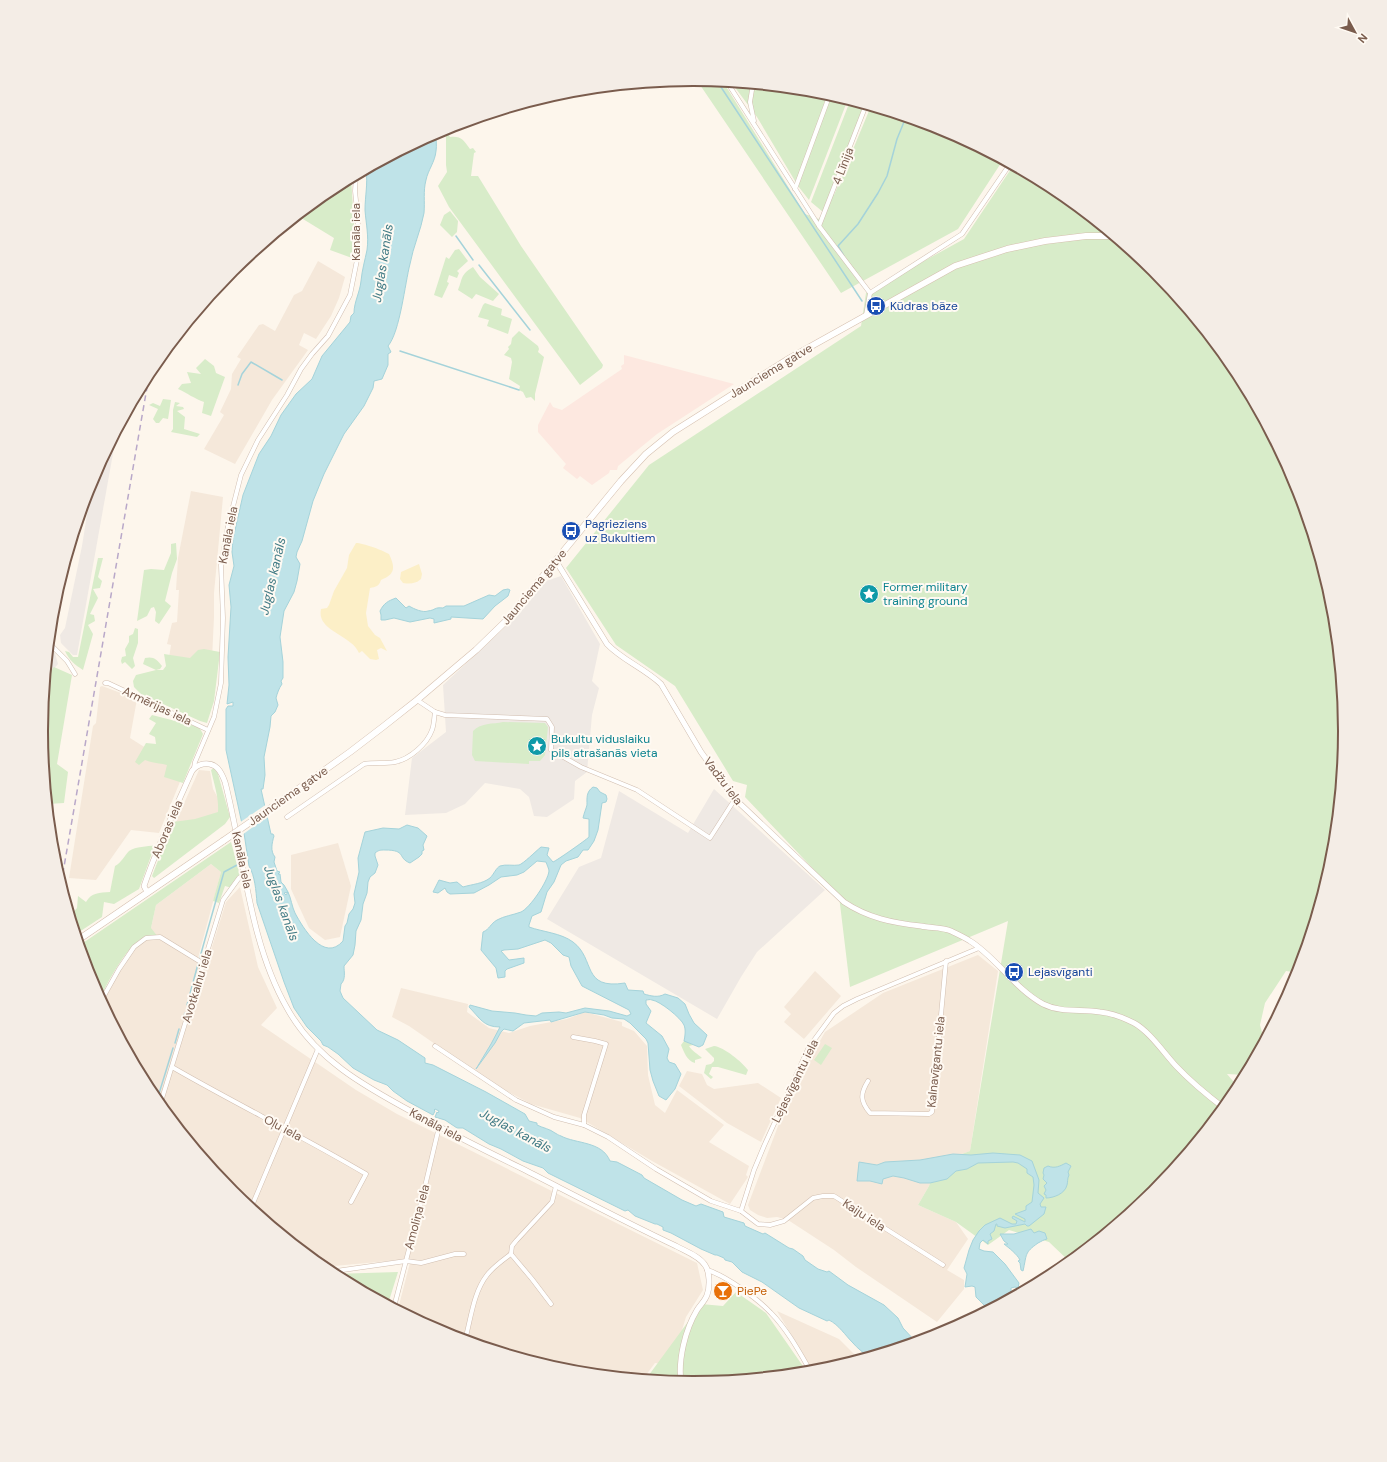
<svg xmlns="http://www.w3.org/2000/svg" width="1387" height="1462" font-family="'DM Sans',sans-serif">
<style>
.residential{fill:#f5e8da}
.commercial{fill:#fde8e0}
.industrial{fill:#efe9e4}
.green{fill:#d8ecc9}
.sand{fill:#fcefc7}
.water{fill:#bfe3e8;stroke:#a5d3da}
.pier{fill:#fdf6ec}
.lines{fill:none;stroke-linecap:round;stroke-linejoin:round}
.stream{stroke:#a5d3da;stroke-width:1.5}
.minor-casing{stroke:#d1beb0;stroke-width:5}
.tertiary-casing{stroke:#d1beb0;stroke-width:6}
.secondary-casing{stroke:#d6c0b0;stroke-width:7}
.minor{stroke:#fff;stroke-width:4}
.tertiary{stroke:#fff;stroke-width:5}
.secondary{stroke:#fff;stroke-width:6}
.rail{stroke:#b9a8c9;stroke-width:1.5;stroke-dasharray:6 4;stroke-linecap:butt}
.secondary-bridge-casing{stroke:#d6c0b0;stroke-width:7;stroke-linecap:butt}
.secondary-bridge{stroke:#fff;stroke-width:6}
.labels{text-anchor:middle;stroke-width:4;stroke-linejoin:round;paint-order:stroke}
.street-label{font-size:12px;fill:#7a5c4d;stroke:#fffaf3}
.transit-label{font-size:12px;fill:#164399;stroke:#fffaf3;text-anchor:start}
.culture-label{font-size:12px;fill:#0d838f;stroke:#fffaf3;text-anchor:start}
.food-label{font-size:12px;fill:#c56008;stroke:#fffaf3;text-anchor:start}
.water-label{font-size:13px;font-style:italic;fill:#437c86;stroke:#fffaf3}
.rim{fill:none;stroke:#7a5c4d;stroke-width:2}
</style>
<rect width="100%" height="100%" fill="#fdf6ec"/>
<!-- residential -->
<g class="residential">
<polygon points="318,261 345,277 339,298 331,316 316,339 304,333 299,345 308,350 272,400 235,464 204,449 224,415 220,412 231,389 232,374 241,359 237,357 259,325 263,324 275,331 294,295 302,291"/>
<polygon points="191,491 223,497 214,593 214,617 211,680 169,658 171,645 167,644 172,623 177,622 179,590 176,590 178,558"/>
<polygon points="102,686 137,699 130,738 184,772 159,833 131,830 96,880 69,878 93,726 96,723 100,687"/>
<polygon points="199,770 210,771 213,789 227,815 173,828"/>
<polygon points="338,843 351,886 340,937 325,940 309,928 291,889 291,855"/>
<polygon points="211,864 221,872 198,958 207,963 226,902 240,887 258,967 277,1008 261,1025 356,1090 397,1114 697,1263 703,1290 686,1317 682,1330 675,1365 655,1363 643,1379 566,1371 444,1334 398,1309 411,1259 323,1267 232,1192 151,1093 101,1000 133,947 151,928 156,905"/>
<polygon points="978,955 998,971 970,1151 938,1163 929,1186 918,1205 956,1222 968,1239 947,1270 964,1280 964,1289 937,1322 856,1267 834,1250 788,1220 777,1217 767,1218 758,1215 750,1210 748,1205 791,1092 825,1032 883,993"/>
<polygon points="815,971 841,996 804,1039 784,1022 791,1014 784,1007"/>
<polygon points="401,988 468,1004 467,1012 489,1028 509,1033 530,1026 567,1019 585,1012 622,1022 622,1026 634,1031 647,1046 648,1075 655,1105 665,1113 677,1090 724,1125 709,1142 749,1166 746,1175 748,1177 730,1204 652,1161 580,1118 531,1104 490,1082 409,1026 392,1017"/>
<polygon points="687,1071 702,1074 707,1085 714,1089 758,1083 781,1098 761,1142 727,1123 679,1086"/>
<polygon points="777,1311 839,1339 859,1359 821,1371 809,1372 800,1349"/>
</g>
<!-- commercial -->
<polygon class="commercial" points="624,355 734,384 657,434 618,466 617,470 610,470 609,473 592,485 580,476 577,479 563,468 566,464 538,432 538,425 550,402 553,407 562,410 622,369 621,366 624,364"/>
<!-- industrial -->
<g class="industrial">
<polygon points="117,431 77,655 73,655 61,643 60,635 65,628 82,546 93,477"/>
<polygon points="561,576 600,644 592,681 599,688 592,715 587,772 575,781 574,799 547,817 534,816 529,797 520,789 485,783 465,804 446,813 405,815 412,758 446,732 443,685 518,615 546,581"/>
<polygon points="49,648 55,653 58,664 46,678"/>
<polygon points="714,789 825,890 757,952 741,977 717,1019 547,919 579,867 601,858 619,791 688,833"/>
</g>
<!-- green -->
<g class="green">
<polygon points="696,79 725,82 727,88 805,214 819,219 823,212 811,202 850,101 864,109 831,193 834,195 871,106 943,128 1003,160 958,229 841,293"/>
<polygon points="731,82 821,91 828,93 817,124 832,94 848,99 809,200 798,186 757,117"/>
<path d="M446,135H449L450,137C462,136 463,140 470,149L473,148L476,152L474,153L471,176H478L521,246L603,365L602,368L580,385L449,207L438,186L447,172L446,165Z"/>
<polygon points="1013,166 1056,189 1155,270 1236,369 1296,482 1334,604 1346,731 1333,859 1299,973 1286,971 1265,1003 1260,1025 1264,1040 1247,1073 1245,1075 1227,1074 1238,1087 1232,1098 1155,1193 1134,1209 1126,1209 1121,1220 1070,1262 1049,1242 1009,1230 988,1245 956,1222 918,1205 929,1186 938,1163 970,1151 1008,921 850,987 839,896 745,797 747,785 733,781 675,686 616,645 566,568 649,465 861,326 866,293 964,239"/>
<polygon points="351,178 354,222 352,258 330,250 334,238 298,216 331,188"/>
<polygon points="450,211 458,221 457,232 452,237 440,225 444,215"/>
<polygon points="459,249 468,261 457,271 459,273 457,278 449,275 447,282 449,283 442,298 434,295 446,257 449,259 455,250"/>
<path d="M473,267L480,277L499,294L493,301L476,294L472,299L458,290C463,278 460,275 473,267Z"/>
<polygon points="485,303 502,309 501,315 512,319 508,334 487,326 489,320 478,317 483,305"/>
<polygon points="519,331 538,346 539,349 538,352 544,357 535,394 535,401 531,397 526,398 523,392 519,390 520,386 509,379 512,362 511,358 504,355 509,349 508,347 511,344 512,338"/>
<path d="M205,359L214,366L216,373L225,377L211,416L202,413L204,402C195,399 187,393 178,389L182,384L191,383L187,372L201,374L196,368Z"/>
<polygon points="163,399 171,400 168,419 163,418 159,423 156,423 153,419 158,409 149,405 153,403 160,406"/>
<polygon points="175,402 180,403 176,406 183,407 184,409 177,411 185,417 184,429 200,434 197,437 171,432 173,429 173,410"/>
<polygon points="176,543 177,559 172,573 165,601 171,606 159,624 155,621 156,612 154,607 151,608 147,616 137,621 144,570 151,569 164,570 171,553 171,544"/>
<path d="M98,558H103L98,577L102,581L100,588L93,589L98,598L90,614L94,615L95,621L88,625L93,634L83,670C75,665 69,660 65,651L69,652L73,657H78Z"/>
<polygon points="135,628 138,629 138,643 133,658 135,666 132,669 125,662 122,664 121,661 122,657 126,656 125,649 129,642 129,636 133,634"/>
<path d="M204,649L220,652L214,701L207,723L200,721L141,694L134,687L133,681L136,675L156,670L143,664L145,658C153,656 157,659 162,666L160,669L156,670H163L166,666L164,654L190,658L198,650Z"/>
<polygon points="54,667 72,675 57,764 68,772 64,803 48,804 41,731 46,677"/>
<path d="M152,715L199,727L203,734L183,783L164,777L167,765C159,763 152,763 145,760L139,765L135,762L146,743L156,744L155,737L149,734L156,723L149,719Z"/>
<path d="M503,722L545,723L548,727L545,755L540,761H529V764L475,761L472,755L473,731C480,723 493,724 503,722Z"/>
<path d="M214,768L218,774L230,817L225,824L154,878L152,876L173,822L195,819L218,812C219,798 214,784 211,770Z"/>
<path d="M231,842L241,879L232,888L225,886L219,903L213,901L221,872L211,864L156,905L151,928L158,937C155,937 149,936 146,937C129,941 108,982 100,998L91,980L80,945Z"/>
<path d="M155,845L139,889L114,904L104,902L102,917L76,934L71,915L77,908L78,896L86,902C92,892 99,893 110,892L115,866C122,862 124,856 129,851C136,846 147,847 155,845Z"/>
<path d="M684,1041L693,1045L689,1046C692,1051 698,1054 702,1058L695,1060V1063C687,1061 684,1052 681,1045Z"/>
<polygon points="825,1044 832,1048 821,1065 814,1060"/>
<path d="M714,1046C724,1047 742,1062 748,1070L746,1075L718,1067H712L709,1074L713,1077L711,1079L704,1073L706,1065L711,1064L714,1061V1058L705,1049Z"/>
<polygon points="398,1272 388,1304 332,1274"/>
<polygon points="736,1292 766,1313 807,1372 693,1383 646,1379 701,1304 723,1306"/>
</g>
<!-- sand -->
<g class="sand">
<path d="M356,543C363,543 382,550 389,554C395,567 396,574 381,580C379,586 376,587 370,588L366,613L368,626L375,635L380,638L387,651L381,648L377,650L379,659L376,660L370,659L362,651L359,653C357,649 354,645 351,643C340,633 317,627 321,609L327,608L329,605L334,591L347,568L349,555Z"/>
<path d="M419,564L422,574L421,579C415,584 410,584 403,583L400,579L401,572Z"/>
</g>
<!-- water -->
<g class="water">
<path d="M435,133C436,139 437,145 436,151C435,162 428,170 426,180C423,191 425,202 424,213C421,230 413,247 410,264C405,283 400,332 388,346L391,352L388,354V365L382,379L374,381L373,388L364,406L344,434L324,474L313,501L302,541L297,552L296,557L300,564L297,581L294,592L284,611L280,637L283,662V678L281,681L282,684C279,688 277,694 276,698L278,705L275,712L271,716L270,727L264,757L265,775L263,789H261L271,834H273L274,836C272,843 270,851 275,857L274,862L277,871L280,872L278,874H280L281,882L284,885L288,892L284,893L286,895L288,892C291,898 292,907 295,913C303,928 324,963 343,941L345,926L347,923L349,914L353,909L355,903L354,894L359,872L358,858L365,832L383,828L399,829L407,825L418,828L427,836L423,845L424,850L422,851V854L419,857L410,863C397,858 407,850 385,850C380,850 379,850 375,853V856L378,865L375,873L370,877L368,882L367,893L363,904L361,920L356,931L355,945L353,955L344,966C344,972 346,979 341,984L340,991L343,998L377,1030L398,1040L425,1058V1063L433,1065L486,1092L525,1114L529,1121L537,1123V1125C543,1128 550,1129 555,1133C559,1135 556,1134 561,1136C576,1144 602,1141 610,1161L617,1162L642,1175L644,1178L682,1200L696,1206L701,1204L723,1212L724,1217L744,1223L745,1226L763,1234L765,1233L789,1248L793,1249L803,1256L805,1260L818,1269L827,1272L829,1271L848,1285L884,1305L898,1318L903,1328L916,1342L868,1357C863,1352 857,1348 853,1343C845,1335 839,1325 829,1320L827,1321L799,1308L762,1282L742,1272L732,1262L725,1260L724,1258L717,1255H715L701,1249L671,1233L663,1230V1227L657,1224H655L635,1216L628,1210L625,1211L548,1173L543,1168L523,1161L501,1149L489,1144L463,1128H457L445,1120L435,1117L437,1112L438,1113L439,1111L435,1109L434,1110L435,1111L433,1115L407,1101L393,1091L387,1085L374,1080L353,1068L338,1054L328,1047L323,1045L321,1041L307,1027L294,1008L284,982L257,903C256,891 255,876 249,866L244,833L226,750V709L228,706H233V702L227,704L229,685L228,657L231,607L229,585L234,566L232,552L233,539L243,495L259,454L271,436L281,415L296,394L312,379L322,356L350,322L351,316L354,313C354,302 360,292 361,281C362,270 365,260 367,250C369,236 366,224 365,210C365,196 368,184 366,170Z"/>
<path d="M508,589L510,590L508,596L495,606L483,619L451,617V619L434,623V619L430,618L410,622L394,618L385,620H381V615L380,611C384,603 388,601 396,598L406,608L409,606C414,609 423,613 428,611C436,610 434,607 443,608L446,606H464L489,595L495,596L503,590Z"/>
<path d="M593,787L597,788L600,792L606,795L607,799L606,802L602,803L598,830L594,841L588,850H583L578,857L566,861L561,865L554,882L547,892L541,912L532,916L529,925V927C543,932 561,933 573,942C596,959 581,990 625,983L628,990L643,991L644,994C651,996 658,998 665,994L678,998L685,1004L689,1014L694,1023L707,1035L703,1045L699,1047L684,1041C685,1036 686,1030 684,1025C681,1018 660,1001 652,1000C650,999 648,1000 646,1000V1004L651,1011L646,1023L662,1036L669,1049L667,1058L669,1062L675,1064L681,1074L675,1089L666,1100L659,1096L653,1081L650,1070L648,1043L646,1039L630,1023L624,1019L612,1018L604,1015L585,1012L551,1022L550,1020L524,1023L513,1031L504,1029L501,1032L495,1043L476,1069L491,1044L500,1027C483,1027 480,1018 469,1007L470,1005L492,1011L515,1013L526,1015L536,1016L542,1013L559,1012L566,1013L585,1008L609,1011L627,1016L631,1014L629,1010L582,986L571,966L569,957L563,955L551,943L545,940L518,949L504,950L501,951L509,960L524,958V963L507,969L505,971V977L498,978L496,968L481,950L483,932C490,929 490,924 497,920C504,916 513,915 521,912C530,908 548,881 549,871C549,869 547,865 546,862L537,861L524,872L517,875L501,877L489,885L474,893L450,894L447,892L445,888L438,893L433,892L439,880L450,883L457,882L463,887C473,884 482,884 490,878C494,874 496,868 500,866C506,864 513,866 519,865C523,864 536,851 541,847L549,848L547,855L553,862C556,861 586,840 589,837V819L583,818C584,813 586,809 587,805C587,798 586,792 593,787Z"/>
<polygon points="993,1153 1020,1155 1032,1161 1039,1180 1038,1193 1044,1198 1040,1204 1041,1207 1046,1207 1044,1214 1029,1226 1027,1226 1025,1224 1005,1228 997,1226 997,1224 996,1224 994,1231 990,1234 992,1239 988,1241 988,1244 983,1240 980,1243 979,1249 984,1251 993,1252 1005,1264 1019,1283 1018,1288 1015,1287 1011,1288 1011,1293 1013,1296 987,1310 987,1308 976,1297 975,1287 972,1286 965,1287 967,1274 964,1268 969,1250 973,1240 979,1231 985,1225 1000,1218 1012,1224 1016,1224 1017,1221 1012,1218 1013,1216 1025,1222 1025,1219 1015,1214 1026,1210 1026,1206 1032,1202 1034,1185 1033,1177 1027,1173 1027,1169 1018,1163 1013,1162 978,1163 967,1169 956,1171 947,1179 930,1183 920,1183 904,1178 893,1176 883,1179 882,1184 870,1181 857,1181 859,1162 877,1165 885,1162 920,1160 953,1154 971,1155"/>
<path d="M1066,1163L1071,1166L1068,1172L1069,1175C1067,1179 1068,1182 1067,1185C1065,1194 1053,1198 1046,1198V1195L1044,1194L1046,1190L1044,1186L1047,1183L1043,1179L1044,1175L1043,1173L1044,1168L1048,1166C1055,1169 1060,1166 1066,1163Z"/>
<path d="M1031,1229L1034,1233L1039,1231L1045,1233L1047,1239C1043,1240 1042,1241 1038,1243C1024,1253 1027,1254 1023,1271L1021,1270L1020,1263L1018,1261L1020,1260C1017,1254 1009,1248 1004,1244H1008L1004,1241L1000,1234H1014Z"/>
</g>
<!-- pier -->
<polygon class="pier" points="267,804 268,816 242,835 239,823"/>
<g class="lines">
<!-- stream -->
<g class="stream">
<polyline points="717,81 862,301"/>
<polyline points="456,236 473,260"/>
<polyline points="844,256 838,246 858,224 878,193 887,176 897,139 906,117"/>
<polyline points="479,265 530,330"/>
<polyline points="400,351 519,390"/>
<polyline points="238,385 242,374 251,362 282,380"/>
<polyline points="200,957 224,872 237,865"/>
<polyline points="187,1005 198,964"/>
<polyline points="183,1018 185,1013"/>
<polyline points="175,1043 179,1029"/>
<polyline points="157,1100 173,1048"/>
</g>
<!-- minor casing -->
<g class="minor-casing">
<g id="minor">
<polyline points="727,82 819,226 870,293 866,315"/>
<polyline points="753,84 750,102 754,121"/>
<polyline points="795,189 830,94"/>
<polyline points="819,226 866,105"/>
<polyline points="870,293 962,234 1010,164"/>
<polyline points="50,644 67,661 75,674"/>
<polyline points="105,683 108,683 208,730"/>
<polyline points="417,700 435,712 445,715 547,719 552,727 551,750 581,767 637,790 710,838 735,799"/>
<polyline points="194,768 195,762 214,717 221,683 223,618 221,565 228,526 241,475 258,440 287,395 301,369 312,354 328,336 350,295 357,260 358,220 355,191 356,175"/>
<path d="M287,817L364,764C375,762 385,764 395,762C410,759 427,744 432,730C434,725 434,718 435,712"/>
<polyline points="101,1001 119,969 134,947 146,938 160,937 204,964"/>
<polyline points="573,1037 595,1041 606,1044 584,1115 584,1125"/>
<polyline points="435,1046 516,1100 554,1117 584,1125 608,1137 656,1169 711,1201 741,1211 758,1224 770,1225 784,1221 813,1198 823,1196 834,1196 943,1265"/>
<path d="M172,1067C236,1104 302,1136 366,1174L351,1202"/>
<path d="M868,1081C860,1094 860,1101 870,1113L929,1114L932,1112L946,961"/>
<polyline points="160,1105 223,900 239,878 245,874"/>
<polyline points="251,1208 318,1049"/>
<polyline points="741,1211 754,1170 764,1146 809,1047 834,1013 843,1006 857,999 979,948"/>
<path d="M707,1270C725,1275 758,1299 771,1313C787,1329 800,1353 811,1372"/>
<polyline points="329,1272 406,1261 421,1263 455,1254 464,1254"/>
<polyline points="551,1304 532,1279 511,1254 512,1246 516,1241 552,1202 556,1186"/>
<polyline points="394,1307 422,1199 439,1127"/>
<path d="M465,1340C471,1319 473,1293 487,1275C493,1267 503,1260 511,1254"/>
</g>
</g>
<!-- tertiary casing -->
<g class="tertiary-casing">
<g id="tertiary">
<path d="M556,561L607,644C622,660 644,668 661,684L701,752L735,799L844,902C868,918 893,923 921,926C930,928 942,927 951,931C957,934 964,937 970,941C996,957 1014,988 1043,1004C1061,1013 1080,1009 1100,1012C1111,1013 1124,1018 1134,1023C1149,1031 1164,1053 1176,1066C1191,1082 1207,1095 1224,1108"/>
<path d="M147,892L144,886C157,847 175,809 192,771C195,767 198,765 203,764C216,762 221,771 225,782C244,855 249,942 287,1008C315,1059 364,1086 414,1113C450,1133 486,1151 523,1169C574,1195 625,1222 676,1246C685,1251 699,1256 705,1265C710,1272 710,1287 707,1295C705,1301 700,1305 697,1310C685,1330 678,1360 681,1382"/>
</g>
</g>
<!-- secondary casing -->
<g class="secondary-casing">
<g id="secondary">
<polyline points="291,794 350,752 384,726 417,700 476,650 507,620 621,481 646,454 673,432 790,358 955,266 1007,249 1045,241 1086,236 1114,236"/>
<polyline points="78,940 223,841"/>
</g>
</g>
<!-- minor -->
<use href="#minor" class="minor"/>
<!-- tertiary -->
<use href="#tertiary" class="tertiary"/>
<!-- secondary -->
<use href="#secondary" class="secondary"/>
<!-- rail -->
<polyline class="rail" points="61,884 150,370"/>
<!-- secondary-bridge casing -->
<g class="secondary-bridge-casing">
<polyline id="secondary-bridge" points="223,841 291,794"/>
</g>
<!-- secondary-bridge -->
<use href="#secondary-bridge" class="secondary-bridge"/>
</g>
<!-- icons -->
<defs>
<g id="bus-disc" transform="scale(1)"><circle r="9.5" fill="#1a4fb4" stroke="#fffaf3"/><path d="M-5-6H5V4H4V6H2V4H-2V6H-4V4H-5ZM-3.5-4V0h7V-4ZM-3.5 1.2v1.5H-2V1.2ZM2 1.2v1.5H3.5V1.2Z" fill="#fff"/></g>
<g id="sight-disc" transform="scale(1)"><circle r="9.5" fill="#0f9aa8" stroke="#fffaf3"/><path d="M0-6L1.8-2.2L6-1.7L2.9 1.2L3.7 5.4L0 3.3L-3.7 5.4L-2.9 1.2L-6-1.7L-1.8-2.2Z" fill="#fff"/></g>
<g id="bar-disc" transform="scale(1)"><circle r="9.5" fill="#e8710a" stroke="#fffaf3"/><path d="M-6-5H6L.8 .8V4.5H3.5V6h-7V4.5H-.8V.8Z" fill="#fff"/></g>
</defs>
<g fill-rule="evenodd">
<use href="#bus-disc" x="876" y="306"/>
<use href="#bus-disc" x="571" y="531"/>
<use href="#sight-disc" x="869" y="594"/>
<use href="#sight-disc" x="537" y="746"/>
<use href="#bus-disc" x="1014" y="972"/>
<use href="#bar-disc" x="723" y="1291"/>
</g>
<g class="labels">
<!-- street labels -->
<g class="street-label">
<text transform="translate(843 166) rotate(-69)" y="4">4 Līnija</text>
<text transform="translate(356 232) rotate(-90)" y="4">Kanāla iela</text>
<text transform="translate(771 371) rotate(-31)" y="4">Jaunciema gatve</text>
<text transform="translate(228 535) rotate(-79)" y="4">Kanāla iela</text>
<text transform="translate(534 587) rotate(-50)" y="4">Jaunciema gatve</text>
<text transform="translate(157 706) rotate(25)" y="4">Armērijas iela</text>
<text transform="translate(723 781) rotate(53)" y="4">Vadžu iela</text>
<text transform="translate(288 796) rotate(-35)" y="4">Jaunciema gatve</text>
<text transform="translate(167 829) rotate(-67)" y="4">Aboras iela</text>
<text transform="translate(242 860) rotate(78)" y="4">Kanāla iela</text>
<text transform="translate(197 986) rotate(-73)" y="4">Avotkalnu iela</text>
<text transform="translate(936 1062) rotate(-84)" y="4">Kalnavīgantu iela</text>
<text transform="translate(795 1081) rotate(-64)" y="4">Lejasvīgantu iela</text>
<text transform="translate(436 1125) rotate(28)" y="4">Kanāla iela</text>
<text transform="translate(283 1128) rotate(28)" y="4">Oļu iela</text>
<text transform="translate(864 1215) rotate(33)" y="4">Kaiju iela</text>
<text transform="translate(417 1217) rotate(-75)" y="4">Amoliņa iela</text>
</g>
<!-- transit labels -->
<g class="transit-label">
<text x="890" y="310">Kūdras bāze</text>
<text x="585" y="528">Pagrieziens<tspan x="585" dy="14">uz Bukultiem</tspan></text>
<text x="1028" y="976">Lejasvīganti</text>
</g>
<!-- culture labels -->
<g class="culture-label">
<text x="883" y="591">Former military<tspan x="883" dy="14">training ground</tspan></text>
<text x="551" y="743">Bukultu viduslaiku<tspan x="551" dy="14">pils atrašanās vieta</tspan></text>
</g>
<!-- food labels -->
<g class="food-label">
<text x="737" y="1295">PiePe</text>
</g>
<!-- water labels -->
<g class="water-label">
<text transform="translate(382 263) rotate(-81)" y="5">Juglas kanāls</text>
<text transform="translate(272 576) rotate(-77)" y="5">Juglas kanāls</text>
<text transform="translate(282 903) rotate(70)" y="5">Juglas kanāls</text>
<text transform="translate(516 1130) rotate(28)" y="5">Juglas kanāls</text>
</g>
</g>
<!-- crop -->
<path d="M0 0H1387V1462H0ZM48 731a645 645 0 1 1 1290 0a645 645 0 1 1-1290 0Z" fill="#f4ede6" fill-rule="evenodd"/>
<path class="rim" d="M48 731a645 645 0 1 1 1290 0a645 645 0 1 1-1290 0Z"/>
<!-- north arrow -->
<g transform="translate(1355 32) rotate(130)" stroke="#fffaf3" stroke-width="3" paint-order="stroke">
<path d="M0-3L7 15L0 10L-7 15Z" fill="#7a5c4d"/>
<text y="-6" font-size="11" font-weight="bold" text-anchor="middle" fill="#7a5c4d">N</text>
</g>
</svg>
